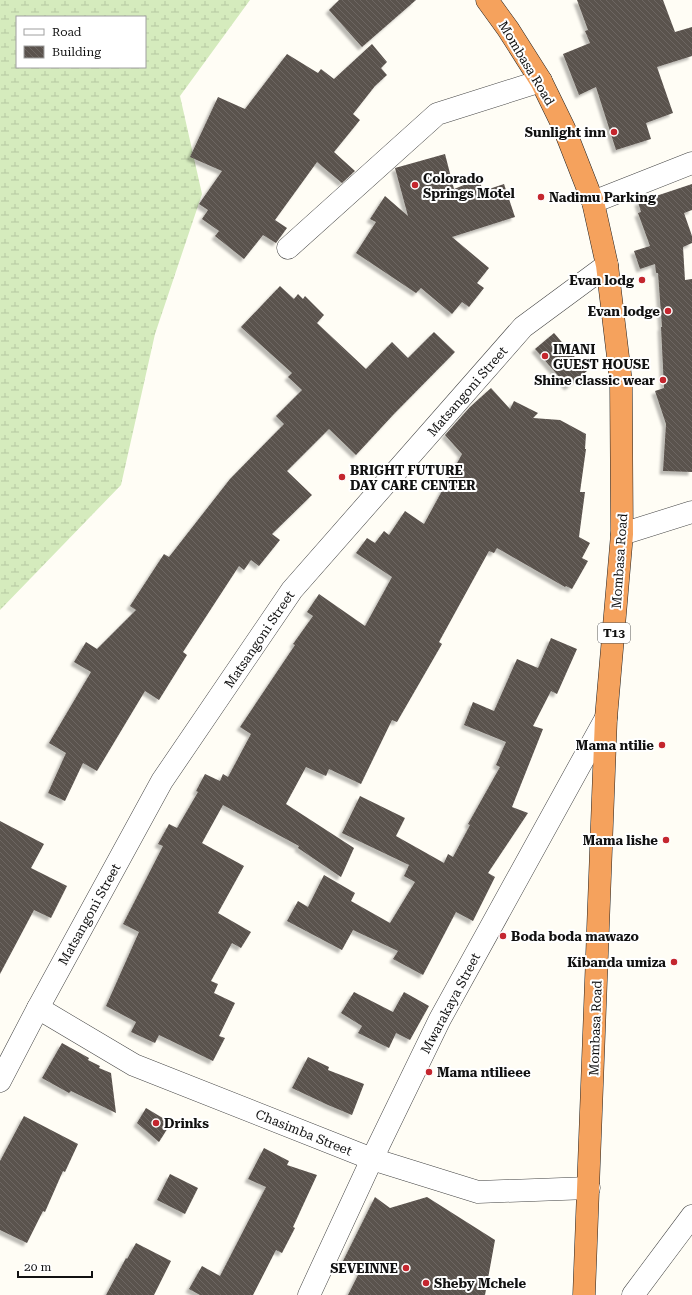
<svg xmlns="http://www.w3.org/2000/svg" width="692" height="1295" font-family="'Roboto Serif',serif">
<style>
.wetland{fill:url(#wetland-marsh);fill-rule:evenodd}
.building{fill:url(#building-back-hatch);filter:url(#shadow)}
.lines{fill:none;stroke-linecap:round;stroke-linejoin:round}
.minor-casing{stroke:#444;stroke-width:23}
.highway-casing{stroke:#222;stroke-width:23}
.minor{stroke:#fff;stroke-width:22}
.highway{stroke:#f5a25d;stroke-width:22}
.poi-dot{fill:#c4262e;stroke:#fff;stroke-width:1.5}
.labels{text-anchor:middle;stroke-width:4;stroke-linejoin:round;paint-order:stroke}
.shield{fill:#fff;stroke:#585858;stroke-width:1}
.shield-label{font-size:12px;font-weight:bold;fill:#111}
.street-label{font-size:13px;fill:#111;stroke:#fff}
.poi-label{font-size:13px;font-weight:bold;fill:#111;stroke:#fff;text-anchor:end}
</style>
<defs>
<pattern id="wetland-marsh" width="20" height="14" patternUnits="userSpaceOnUse"><rect width="20" height="14" fill="#d5ebbd"/><path d="M1 5h8M5 5V1M11 12h8M15 12V8" fill="none" stroke="#b6c8a1"/></pattern>
<pattern id="building-back-hatch" width="6" height="6" patternUnits="userSpaceOnUse"><rect width="6" height="6" fill="#5a524d"/><path d="M-1 5l2 2M0 0l6 6M5-1l2 2" fill="none" stroke="#6d6662"/></pattern>
<filter id="shadow"><feDropShadow dx="-3.5" dy="3.5" stdDeviation="1" flood-color="#0004"/></filter>
</defs>
<rect width="100%" height="100%" fill="#fffdf5"/>
<!-- wetland -->
<path class="wetland" d="M0,0H250L180,96L202,194L155,334L121,485L0,610ZM17,17H145V67H17Z"/>
<!-- building -->
<g class="building">
<polygon points="339,0 416,0 362,47 329,10"/>
<polygon points="577,0 663,0 675,32 692,27 692,56 657,67 673,113 646,123 651,139 616,150 596,87 579,95 563,54 590,43 585,31 588,30"/>
<polygon points="372,44 387,62 381,68 387,75 375,86 353,114 360,120 334,152 355,171 342,183 317,162 275,220 287,228 276,243 263,235 244,259 215,236 219,231 202,219 208,210 199,204 222,171 190,157 218,97 245,109 287,54 318,73 321,69 334,79"/>
<polygon points="445,154 454,189 479,179 483,191 504,184 515,217 452,237 489,268 477,283 484,288 469,307 462,302 452,314 421,288 416,293 356,253 376,222 370,219 385,196 408,216 395,168"/>
<polygon points="692,184 692,210 684,213 692,236 692,243 683,247 685,280 692,279 692,472 663,471 666,424 655,391 664,388 661,327 662,327 658,273 656,273 655,264 640,269 634,251 650,246 638,213 641,212 638,202"/>
<polygon points="280,286 294,299 298,294 303,299 305,296 324,315 317,323 366,369 392,342 408,358 434,332 455,352 393,415 356,455 329,429 287,471 312,495 272,534 280,540 259,566 251,560 244,570 239,566 183,652 187,655 159,700 145,691 97,771 83,763 65,801 48,793 66,753 49,743 91,672 74,662 86,642 97,649 136,610 130,606 164,554 169,557 230,479 284,424 276,416 302,390 288,377 292,373 241,327"/>
<polygon points="554,333 587,371 568,387 535,349"/>
<polygon points="491,388 510,409 514,401 538,413 533,418 560,420 586,434 585,449 586,449 580,492 585,492 579,537 590,543 582,558 588,561 572,589 566,586 565,587 497,548 494,553 489,551 439,642 442,644 397,722 392,720 361,784 329,769 326,776 306,767 286,804 354,848 341,877 298,848 299,846 223,805 202,843 244,866 218,913 251,932 241,948 232,943 211,981 218,984 214,993 235,1003 219,1036 225,1038 213,1061 159,1035 155,1043 131,1032 136,1022 106,1006 139,932 123,924 163,846 158,844 169,824 177,828 198,792 196,791 205,774 220,781 223,774 228,777 251,734 240,727 295,645 293,644 313,616 307,612 319,594 365,626 392,577 356,553 367,538 375,543 384,531 389,535 405,511 424,524 462,454 445,435 470,407"/>
<polygon points="551,638 577,649 557,694 551,691 533,726 543,729 512,807 528,813 488,873 495,877 473,921 456,912 423,975 393,959 398,951 353,930 342,950 287,921 298,901 308,907 324,875 355,893 351,901 390,923 415,882 404,876 409,865 342,833 360,796 405,818 396,836 444,863 448,854 453,857 470,825 468,824 500,767 496,765 506,742 464,725 473,702 494,711 517,659 538,668"/>
<polygon points="0,821 44,844 31,868 67,886 51,918 34,910 0,974"/>
<polygon points="354,992 393,1012 404,992 429,1006 410,1040 396,1033 389,1048 358,1033 362,1026 341,1013"/>
<polygon points="62,1043 89,1058 88,1060 100,1066 99,1068 111,1073 116,1113 71,1091 69,1093 42,1078"/>
<polygon points="308,1057 329,1067 328,1070 364,1084 352,1115 328,1105 292,1088"/>
<polygon points="146,1108 171,1123 159,1142 137,1123"/>
<polygon points="24,1116 78,1144 65,1172 63,1171 45,1212 43,1211 27,1243 0,1230 0,1161"/>
<polygon points="264,1148 289,1161 287,1165 317,1175 293,1227 295,1228 282,1253 276,1250 253,1295 200,1295 189,1289 202,1266 220,1276 266,1187 248,1179"/>
<polygon points="170,1174 198,1188 185,1214 157,1200"/>
<polygon points="375,1197 390,1208 427,1197 495,1240 485,1295 348,1295 360,1271 342,1263"/>
<polygon points="136,1243 171,1261 154,1295 106,1295 126,1258 127,1259"/>
</g>
<g class="lines">
<!-- minor casing -->
<g class="minor-casing">
<g id="minor">
<polyline points="593,202 692,163"/>
<polyline points="288,248 437,114 541,81"/>
<polyline points="622,534 692,512"/>
<polyline points="38,1008 134,1065 372,1159 478,1192 589,1188"/>
<polyline points="0,1081 38,1008 162,781 292,590 523,327 607,265"/>
<polyline points="309,1295 372,1159 440,1019 606,718"/>
<polyline points="633,1295 692,1216"/>
</g>
</g>
<!-- highway casing -->
<g class="highway-casing">
<polyline id="highway" points="487,0 508,29 541,81 564,128 593,202 607,265 621,382 622,534 606,718 584,1295"/>
</g>
<!-- minor -->
<use href="#minor" class="minor"/>
<!-- highway -->
<use href="#highway" class="highway"/>
</g>
<!-- markers -->
<g class="poi-dot">
<circle cx="614" cy="132" r="4"/>
<circle cx="415" cy="185" r="4"/>
<circle cx="541" cy="197" r="4"/>
<circle cx="642" cy="280" r="4"/>
<circle cx="668" cy="311" r="4"/>
<circle cx="545" cy="356" r="4"/>
<circle cx="663" cy="380" r="4"/>
<circle cx="342" cy="477" r="4"/>
<circle cx="662" cy="745" r="4"/>
<circle cx="666" cy="840" r="4"/>
<circle cx="503" cy="936" r="4"/>
<circle cx="674" cy="962" r="4"/>
<circle cx="429" cy="1072" r="4"/>
<circle cx="156" cy="1123" r="4"/>
<circle cx="406" cy="1268" r="4"/>
<circle cx="426" cy="1283" r="4"/>
</g>
<g class="labels">
<!-- shield labels -->
<rect class="shield" x="598" y="623" width="32" height="20" rx="3"/>
<g class="shield-label">
<text x="614" y="637">T13</text>
</g>
<!-- street labels -->
<g class="street-label">
<text transform="translate(527 63) rotate(59)" y="5">Mombasa Road</text>
<text transform="translate(467 391) rotate(-49)" y="5">Matsangoni Street</text>
<text transform="translate(619 561) rotate(-86)" y="5">Mombasa Road</text>
<text transform="translate(259 639) rotate(-56)" y="5">Matsangoni Street</text>
<text transform="translate(89 914) rotate(-61)" y="5">Matsangoni Street</text>
<text transform="translate(450 1003) rotate(-62)" y="5">Mwarakaya Street</text>
<text transform="translate(595 1028) rotate(-88)" y="5">Mombasa Road</text>
<text transform="translate(304 1132) rotate(22)" y="5">Chasimba Street</text>
</g>
<!-- poi labels -->
<g class="poi-label">
<text x="606" y="137">Sunlight inn</text>
<text x="423" y="183" text-anchor="start">Colorado<tspan x="423" dy="15">Springs Motel</tspan></text>
<text x="549" y="202" text-anchor="start">Nadimu Parking</text>
<text x="634" y="285">Evan lodg</text>
<text x="660" y="316">Evan lodge</text>
<text x="553" y="354" text-anchor="start">IMANI<tspan x="553" dy="15">GUEST HOUSE</tspan></text>
<text x="655" y="385">Shine classic wear</text>
<text x="350" y="475" text-anchor="start">BRIGHT FUTURE<tspan x="350" dy="15">DAY CARE CENTER</tspan></text>
<text x="654" y="750">Mama ntilie</text>
<text x="658" y="845">Mama lishe</text>
<text x="511" y="941" text-anchor="start">Boda boda mawazo</text>
<text x="666" y="967">Kibanda umiza</text>
<text x="437" y="1077" text-anchor="start">Mama ntilieee</text>
<text x="164" y="1128" text-anchor="start">Drinks</text>
<text x="398" y="1273">SEVEINNE</text>
<text x="434" y="1288" text-anchor="start">Sheby Mchele</text>
</g>
</g>
<!-- legend -->
<rect x="16" y="16" width="130" height="52" fill="#ffffff" stroke="#a0a0a0"/>
<rect x="24" y="29" width="20" height="6" fill="#ffffff" stroke="#a0a0a0"/>
<text x="52" y="36" font-size="12" fill="#111111">Road</text>
<rect x="24" y="46" width="20" height="12" fill="url(#building-back-hatch)" stroke="#a0a0a0"/>
<text x="52" y="56" font-size="12" fill="#111111">Building</text>
<!-- scale -->
<path d="M18 1271v6h74v-6" fill="none" stroke="#111111" stroke-width="2"/>
<text x="24" y="1271" font-size="12" fill="#111111" stroke="#ffffff" stroke-width="3" paint-order="stroke">20 m</text>
</svg>
